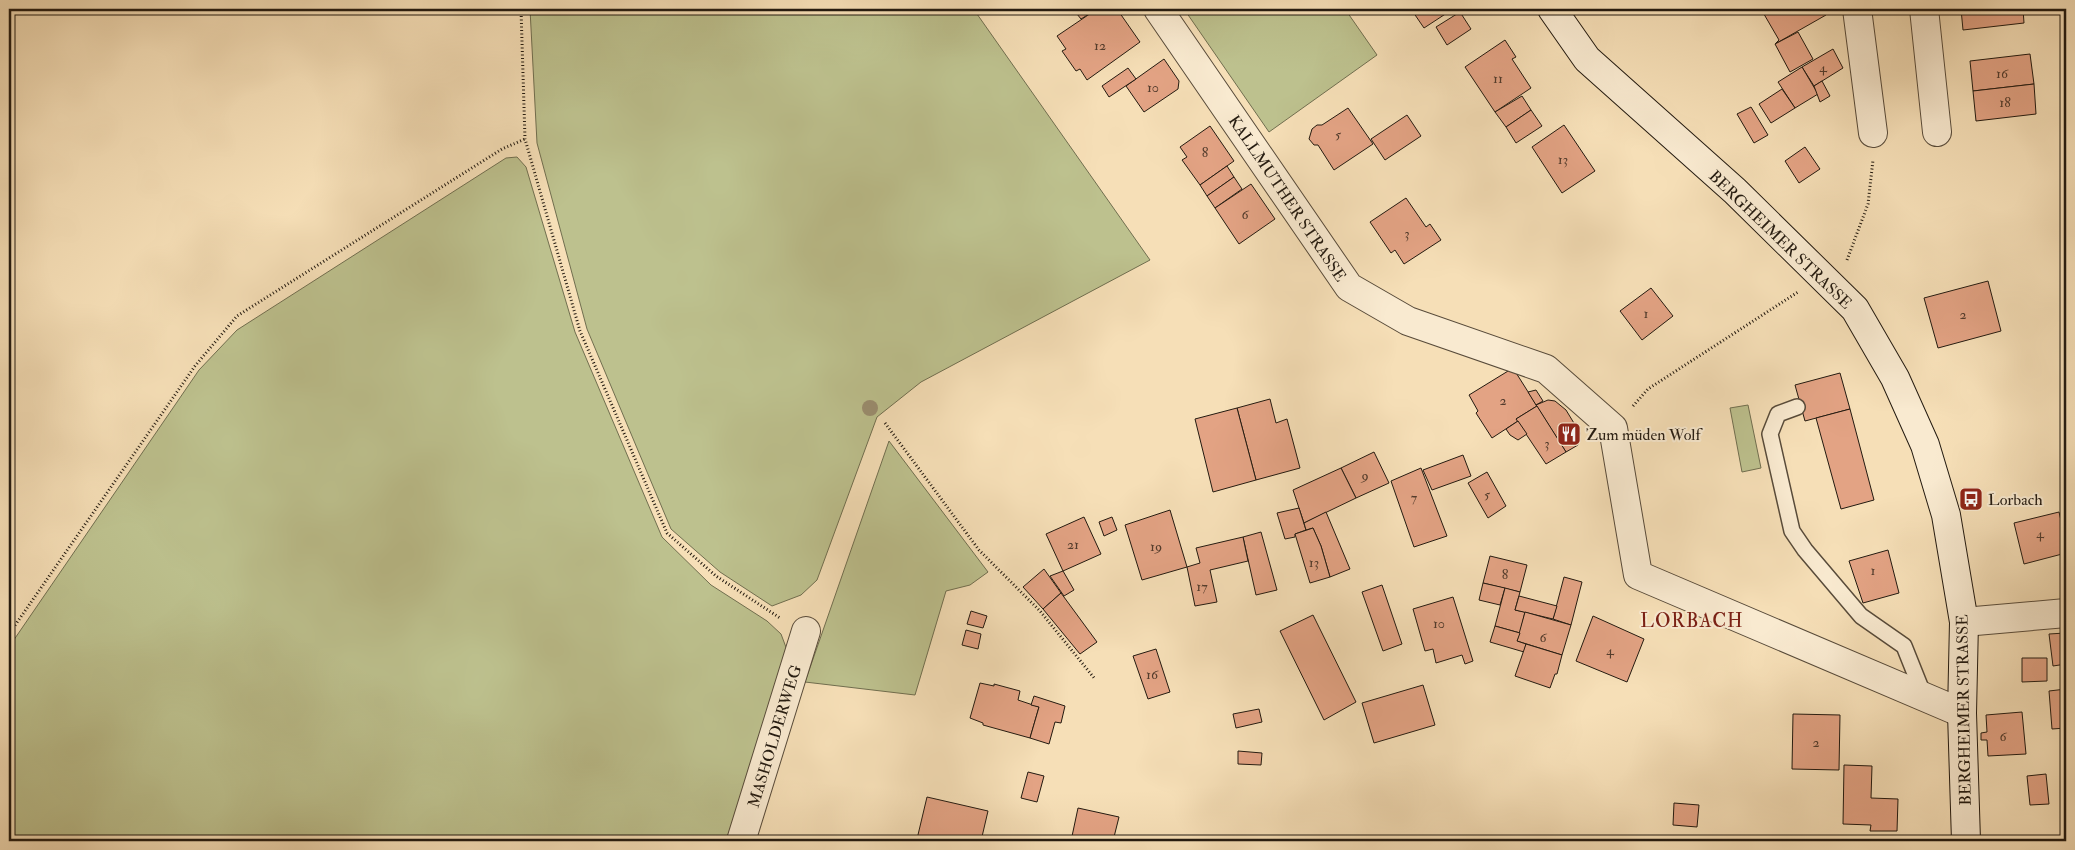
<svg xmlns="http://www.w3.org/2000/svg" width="2075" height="850" font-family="'IM FELL Double Pica',serif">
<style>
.green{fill:#bdc18e;stroke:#706e4f}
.building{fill:#e3a384;stroke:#231a10}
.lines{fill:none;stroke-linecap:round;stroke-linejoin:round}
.lane-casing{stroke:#584b3a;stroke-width:18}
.street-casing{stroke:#584b3a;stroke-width:30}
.secondary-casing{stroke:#231a10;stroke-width:30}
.path{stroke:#231a10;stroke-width:3;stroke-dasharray:1 2.5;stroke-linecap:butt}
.lane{stroke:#f9ead0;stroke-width:15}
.street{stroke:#f9ead0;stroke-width:28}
.secondary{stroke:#f9ead0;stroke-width:28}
.tree{fill:#9b8e70}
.labels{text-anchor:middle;stroke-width:4;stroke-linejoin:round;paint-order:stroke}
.number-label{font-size:14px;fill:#533c2d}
.street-label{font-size:16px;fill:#231a10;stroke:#f9ead0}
.poi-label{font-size:16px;fill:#231a10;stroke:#f9ead0;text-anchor:start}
.quarter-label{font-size:19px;letter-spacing:1px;fill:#7a1f14;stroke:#f9ead0}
</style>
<rect width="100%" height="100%" fill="#f6dfb7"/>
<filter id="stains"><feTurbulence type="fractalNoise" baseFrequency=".004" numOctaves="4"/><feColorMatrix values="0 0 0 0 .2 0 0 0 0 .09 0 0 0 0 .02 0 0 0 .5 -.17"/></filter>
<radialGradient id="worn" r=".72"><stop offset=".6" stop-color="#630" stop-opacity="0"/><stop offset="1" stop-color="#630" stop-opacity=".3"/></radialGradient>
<!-- green -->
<g class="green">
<polygon points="530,9 984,9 977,14 1150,260 921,382 877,417 817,580 801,595 772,606 720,572 671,529 587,329 537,143"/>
<polygon points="1184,9 1345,9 1377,55 1269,132"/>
<polygon points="517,157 526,167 575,332 662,537 711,585 767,621 781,634 790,658 726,841 9,841 9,647 199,370 237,330 506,158"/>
<polygon points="1748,405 1761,468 1742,472 1730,408"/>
<polygon points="889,441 988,572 970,585 946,591 915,695 805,682"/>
</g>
<!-- building -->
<g class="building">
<polygon points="1073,9 1097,9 1081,19"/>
<polygon points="1097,9 1117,9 1140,42 1087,80 1080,69 1076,71 1062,51 1066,49 1057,36"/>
<polygon points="1411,9 1449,9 1450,11 1424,28"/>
<polygon points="1761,9 1822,9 1826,15 1775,44 1779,40"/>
<polygon points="1961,9 2023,9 2024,23 1963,30"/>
<polygon points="1460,12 1471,29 1447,45 1436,27"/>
<polygon points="1798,32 1813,59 1790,72 1775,44"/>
<polygon points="1505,40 1516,57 1512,59 1531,88 1495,112 1465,67"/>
<polygon points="1833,49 1843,68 1814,86 1802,67"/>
<polygon points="2030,54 2034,84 1973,91 1970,61"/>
<polygon points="1164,59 1179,81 1178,89 1144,112 1126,86"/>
<polygon points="1802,67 1818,94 1795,108 1778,82"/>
<polygon points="1128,68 1136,79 1109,97 1102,86"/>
<polygon points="1822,81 1830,96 1820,102 1814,86"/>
<polygon points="2034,84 2036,114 1976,121 1973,91"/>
<polygon points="1782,89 1795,108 1771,123 1759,104"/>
<polygon points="1522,96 1531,110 1506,127 1495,112"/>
<polygon points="1751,107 1768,135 1754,143 1737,114"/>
<polygon points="1348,108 1373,144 1334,170 1318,145 1314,145 1309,139 1312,129 1317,125 1322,125"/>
<polygon points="1531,110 1542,126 1516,143 1506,127"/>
<polygon points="1407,115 1421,136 1385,160 1371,139"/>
<polygon points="1564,125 1595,171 1562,193 1532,147"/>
<polygon points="1210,126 1234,161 1200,185 1182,160 1187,157 1180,147"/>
<polygon points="1805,147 1820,169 1799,183 1785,161"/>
<polygon points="1227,166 1234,177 1207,196 1200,185"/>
<polygon points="1234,177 1242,189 1215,208 1207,196"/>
<polygon points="1251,184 1275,219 1239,244 1215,208"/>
<polygon points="1406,198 1426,227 1430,224 1441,240 1404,264 1395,250 1391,253 1370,222"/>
<polygon points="1988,281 2001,331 1938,348 1924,298"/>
<polygon points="1651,288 1673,316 1642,340 1620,311"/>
<polygon points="1513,368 1537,406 1516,419 1518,421 1492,438 1476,413 1478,411 1469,395"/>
<polygon points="1840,373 1850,409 1805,421 1795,385"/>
<polygon points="1536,390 1543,401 1536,405 1528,392"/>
<polygon points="1270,399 1276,423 1287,419 1300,468 1256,480 1237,408"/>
<polygon points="1548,400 1555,401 1566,410 1580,433 1578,445 1566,452 1536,405"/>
<polygon points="1537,406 1566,452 1546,464 1516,419"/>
<polygon points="1237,408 1256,480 1213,492 1195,419"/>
<polygon points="1850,409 1874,500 1841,509 1816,418"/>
<polygon points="1518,421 1527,434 1518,440 1510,435 1506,429"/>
<polygon points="1374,452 1389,483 1356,498 1341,468"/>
<polygon points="1463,455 1471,476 1432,490 1423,470"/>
<polygon points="1341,468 1356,498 1304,523 1293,490"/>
<polygon points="1421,468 1447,536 1414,547 1391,481"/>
<polygon points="1487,472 1506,506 1488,518 1468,483"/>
<polygon points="1299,508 1306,530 1295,534 1295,537 1285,539 1277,513"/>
<polygon points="1170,510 1187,567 1142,580 1125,525"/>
<polygon points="1326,512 1350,569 1330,577 1321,546 1313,528 1306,530 1304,523"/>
<polygon points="2059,512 2066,542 2066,553 2024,564 2014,523"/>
<polygon points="1084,517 1101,554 1063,571 1046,534"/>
<polygon points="1112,517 1117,530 1104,536 1099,522"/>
<polygon points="1313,528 1321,546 1330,577 1310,583 1295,534"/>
<polygon points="1261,532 1277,590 1256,595 1243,537"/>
<polygon points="1243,537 1248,561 1210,570 1217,602 1195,606 1187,567 1200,563 1196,548"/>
<polygon points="1888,550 1899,593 1863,603 1849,561"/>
<polygon points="1490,556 1527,565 1520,592 1483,583"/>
<polygon points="1044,569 1061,593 1043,609 1023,587"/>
<polygon points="1063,571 1074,590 1064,596 1050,576"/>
<polygon points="1564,577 1582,582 1571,625 1553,619"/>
<polygon points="1483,583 1505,588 1500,605 1479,600"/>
<polygon points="1382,585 1402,644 1383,651 1362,592"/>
<polygon points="1505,588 1520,592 1515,610 1525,612 1520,633 1495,626"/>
<polygon points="1061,593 1097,642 1080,654 1043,609"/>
<polygon points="1519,596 1557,606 1553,619 1515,610"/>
<polygon points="1453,597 1473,661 1465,664 1462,655 1436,663 1433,649 1425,651 1413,609"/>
<polygon points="971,611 987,616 983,628 967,624"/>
<polygon points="1525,612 1571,625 1562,655 1517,641"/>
<polygon points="1313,615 1356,702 1324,720 1280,631"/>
<polygon points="1593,616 1644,639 1627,682 1576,661"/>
<polygon points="1495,626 1520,633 1517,641 1526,644 1524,652 1490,642"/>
<polygon points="966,630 981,634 978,649 962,645"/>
<polygon points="2065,633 2066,664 2053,666 2049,634"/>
<polygon points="1526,644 1562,655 1557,674 1555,674 1550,688 1515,676"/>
<polygon points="1156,649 1170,692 1148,699 1133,656"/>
<polygon points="2022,658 2047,658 2047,681 2022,682"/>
<polygon points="980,683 994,686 994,684 1020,691 1018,700 1039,707 1030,738 983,725 983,723 970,718"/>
<polygon points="1423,685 1435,725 1374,743 1362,703"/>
<polygon points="2066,689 2066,728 2052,729 2049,691"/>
<polygon points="1034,696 1065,706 1061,723 1055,722 1049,744 1030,738 1039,707 1031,705"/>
<polygon points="1259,709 1262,722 1236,728 1233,714"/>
<polygon points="2022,712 2026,754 1988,756 1987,740 1981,740 1981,733 1987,732 1986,715"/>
<polygon points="1793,714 1840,715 1839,770 1792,769"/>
<polygon points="1238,751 1262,753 1261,765 1238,764"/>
<polygon points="1844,765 1872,766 1871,798 1898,799 1897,831 1870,831 1871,825 1843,824"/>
<polygon points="1028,772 1044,776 1037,802 1021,798"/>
<polygon points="2046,774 2049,804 2030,805 2027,776"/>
<polygon points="927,797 988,811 981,841 927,841 917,839"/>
<polygon points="1674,803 1699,805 1697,827 1673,825"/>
<polygon points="1078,808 1119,817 1113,841 1071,841"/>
</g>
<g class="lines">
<!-- lane casing -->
<g class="lane-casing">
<polyline id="lane" points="1797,407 1778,414 1770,434 1792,531 1805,550 1861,616 1904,646 1924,696"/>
</g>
<!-- street casing -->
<g class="street-casing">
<g id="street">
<polyline points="1158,9 1349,287 1408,321 1546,369 1613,428 1638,575 1962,713"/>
<polyline points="1857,9 1873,133"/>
<polyline points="1924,9 1937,132"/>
<polyline points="1964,622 2066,613"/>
<polyline points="741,841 806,631"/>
</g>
</g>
<!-- secondary casing -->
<g class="secondary-casing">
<polyline id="secondary" points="1552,9 1587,59 1735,191 1855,309 1895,378 1925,445 1946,515 1964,622 1962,713 1966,841"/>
</g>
<!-- path -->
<g class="path">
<polyline points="521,9 525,139 580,331 667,533 716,576 780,618"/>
<polyline points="1847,260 1868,204 1873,160"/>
<polyline points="1633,406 1648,389 1798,292"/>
<polyline points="885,423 979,550 1040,611 1095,679"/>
<polyline points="9,634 195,366 237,316 502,149 525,139"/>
</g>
<!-- lane -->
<use href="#lane" class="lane"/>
<!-- street -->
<use href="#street" class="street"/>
<!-- secondary -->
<use href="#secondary" class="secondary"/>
</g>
<!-- trees -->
<circle class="tree" cx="870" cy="408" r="8"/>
<!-- icons -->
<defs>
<g id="restaurant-square" transform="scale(1.25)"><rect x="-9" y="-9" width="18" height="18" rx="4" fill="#8f2418" stroke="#f9ead0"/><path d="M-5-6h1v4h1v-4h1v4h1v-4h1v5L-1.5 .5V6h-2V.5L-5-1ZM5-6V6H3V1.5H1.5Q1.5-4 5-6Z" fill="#fff"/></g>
<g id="bus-square" transform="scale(1.25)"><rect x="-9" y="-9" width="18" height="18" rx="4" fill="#8f2418" stroke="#f9ead0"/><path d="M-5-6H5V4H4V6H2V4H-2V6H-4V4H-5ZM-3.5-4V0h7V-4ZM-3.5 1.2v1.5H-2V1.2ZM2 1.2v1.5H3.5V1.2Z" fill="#fff"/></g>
</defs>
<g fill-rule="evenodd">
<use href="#restaurant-square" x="1569" y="434"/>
<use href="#bus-square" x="1971" y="499"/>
</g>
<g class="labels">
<!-- number labels -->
<g class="number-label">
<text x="1100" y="50">12</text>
<text x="1823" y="72">4</text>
<text x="2002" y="78">16</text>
<text x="1498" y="83">11</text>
<text x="1153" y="92">10</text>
<text x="2005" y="107">18</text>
<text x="1338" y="139">5</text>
<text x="1205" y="157">8</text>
<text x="1563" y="164">13</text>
<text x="1245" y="219">6</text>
<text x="1407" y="238">3</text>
<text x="1646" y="318">1</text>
<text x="1963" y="319">2</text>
<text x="1503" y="405">2</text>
<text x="1547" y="448">3</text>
<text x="1365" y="480">9</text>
<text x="1487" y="499">5</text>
<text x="1414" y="502">7</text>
<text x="2040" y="538">4</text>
<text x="1073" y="549">21</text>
<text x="1156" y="551">19</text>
<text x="1314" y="567">13</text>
<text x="1873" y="575">1</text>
<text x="1505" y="579">8</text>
<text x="1202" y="591">17</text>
<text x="1439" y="628">10</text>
<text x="1543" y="642">6</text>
<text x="1610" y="655">4</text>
<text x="1152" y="679">16</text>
<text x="2003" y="741">6</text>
<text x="1816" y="747">2</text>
</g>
<!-- street labels -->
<g class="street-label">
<text transform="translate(1288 198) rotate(56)" y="6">KALLMUTHER STRASSE</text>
<text transform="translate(1781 239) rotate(44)" y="6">BERGHEIMER STRASSE</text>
<text transform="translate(1963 710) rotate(-91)" y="6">BERGHEIMER STRASSE</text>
<text transform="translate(774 736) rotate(-73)" y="6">MASHOLDERWEG</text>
</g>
<!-- poi labels -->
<g class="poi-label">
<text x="1586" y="440">Zum müden Wolf</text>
<text x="1988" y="505">Lorbach</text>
</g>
<!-- quarter labels -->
<g class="quarter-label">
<text x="1692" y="627">LORBACH</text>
</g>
</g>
<!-- margin -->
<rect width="2075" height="850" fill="none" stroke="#f6dfb7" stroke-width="30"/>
<rect x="10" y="10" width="2055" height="830" fill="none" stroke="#231a10" stroke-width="2.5"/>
<rect x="15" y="15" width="2045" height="820" fill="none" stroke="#231a10"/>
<rect width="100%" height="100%" filter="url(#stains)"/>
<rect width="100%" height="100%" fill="url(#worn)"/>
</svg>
